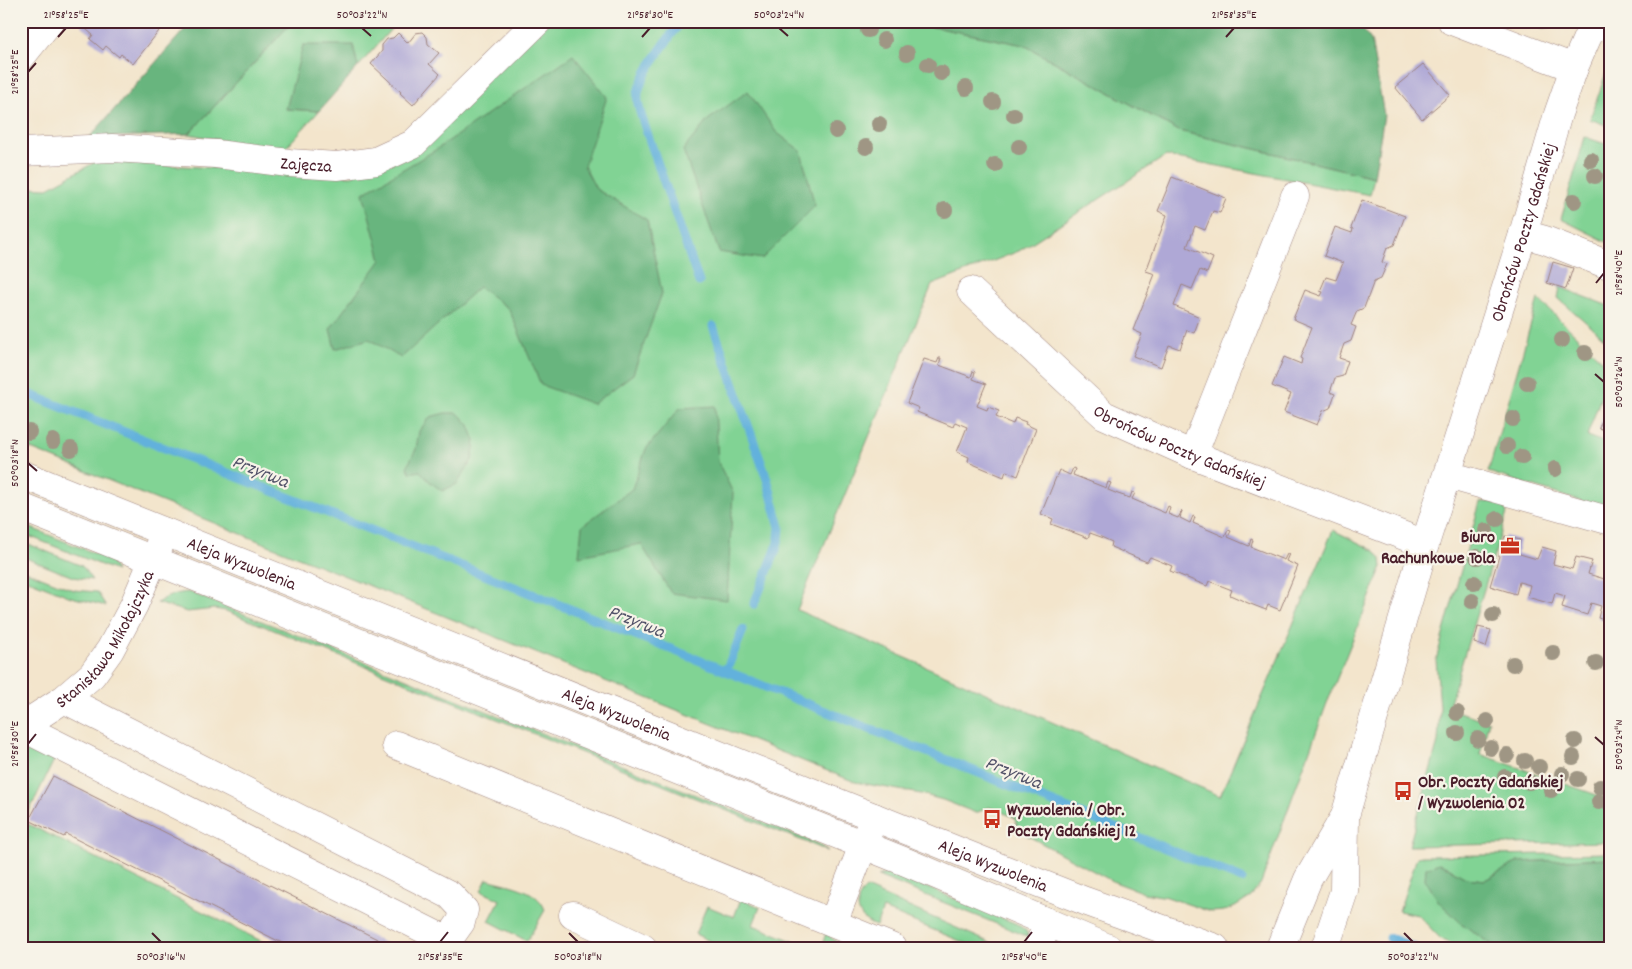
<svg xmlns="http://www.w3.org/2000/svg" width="1632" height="969" font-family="Dekko,sans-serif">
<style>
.green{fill:#81d394;stroke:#667960}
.forest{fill:#68b57e;stroke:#596a54}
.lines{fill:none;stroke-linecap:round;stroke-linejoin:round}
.stream{stroke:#62b1dc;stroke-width:9}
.building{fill:#afa8d6}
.minor-casing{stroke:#9e827c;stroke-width:29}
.major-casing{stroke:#9e827c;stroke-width:29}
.minor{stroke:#fff;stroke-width:28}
.major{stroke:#fff;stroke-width:28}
.tree{fill:#9f9684}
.ticks{fill:none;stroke:#4a1f2b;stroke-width:2}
.labels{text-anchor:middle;stroke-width:4.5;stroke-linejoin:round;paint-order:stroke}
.street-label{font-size:18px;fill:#4a1f2b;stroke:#f7f3e8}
.poi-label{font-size:18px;font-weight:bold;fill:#4a1f2b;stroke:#f7f3e8;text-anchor:start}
.water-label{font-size:19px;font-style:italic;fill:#525269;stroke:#f7f3e8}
.neatline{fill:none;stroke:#4a1f2b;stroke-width:2}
.ticks-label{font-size:12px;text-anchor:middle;fill:#4a1f2b}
</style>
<rect width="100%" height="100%" fill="#f7f3e8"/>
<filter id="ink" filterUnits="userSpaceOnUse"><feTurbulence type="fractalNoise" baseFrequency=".02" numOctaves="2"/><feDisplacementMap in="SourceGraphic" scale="10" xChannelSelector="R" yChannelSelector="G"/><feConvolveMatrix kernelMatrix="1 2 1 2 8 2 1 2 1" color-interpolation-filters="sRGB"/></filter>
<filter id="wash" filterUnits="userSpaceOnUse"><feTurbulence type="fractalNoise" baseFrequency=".0096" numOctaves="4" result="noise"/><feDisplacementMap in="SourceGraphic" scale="20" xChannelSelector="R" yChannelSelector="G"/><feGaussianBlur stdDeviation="1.12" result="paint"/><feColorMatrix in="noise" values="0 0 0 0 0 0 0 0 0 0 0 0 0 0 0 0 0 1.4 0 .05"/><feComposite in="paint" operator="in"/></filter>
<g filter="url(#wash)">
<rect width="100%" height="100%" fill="#f3e5cc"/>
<!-- green -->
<g class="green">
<polygon points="293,21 398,21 358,67 353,45 286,109 319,111 282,152 189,134"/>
<polygon points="550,21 918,21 919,24 1024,45 1179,131 1374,177 1370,195 1166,156 1019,251 932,285 797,610 1220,796 1333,530 1375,551 1381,559 1382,567 1327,703 1261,883 1251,897 1235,907 1224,911 1211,912 1167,897 1144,893 1112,881 1019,831 1014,817 989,807 976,813 943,800 921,794 855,782 21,445 21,187 48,188 97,161 352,176"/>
<path d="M1517,21H1562C1547,32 1534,28 1517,21Z"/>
<polygon points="1611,59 1611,127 1590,119"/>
<polygon points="1585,137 1611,146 1611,244 1561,219"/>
<polygon points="1560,287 1611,307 1611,344 1558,298"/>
<polygon points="1538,299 1611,369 1587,436 1611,445 1611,511 1488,472"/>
<polygon points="1480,502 1495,502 1503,505 1507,513 1448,709 1489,721 1480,754 1611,800 1611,842 1409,846 1438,742 1440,707 1436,660"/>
<polygon points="21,524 104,557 111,562 116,571 21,533"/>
<polygon points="21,541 82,566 92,580 73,577 21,556"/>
<polygon points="21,569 74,590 97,592 106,606 71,597 21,577"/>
<path d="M189,592L818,844L828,851L226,611L215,609L187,612L157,603C167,596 176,593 189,592Z"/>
<polygon points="21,727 56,756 24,822 275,948 21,948"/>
<polygon points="1611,853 1611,858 1518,862 1485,880 1466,878 1439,863 1461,923 1496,948 1457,948 1440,938 1418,915 1399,911 1417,857 1422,856"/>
<polygon points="885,874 896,875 1017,924 1026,931 1029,937 878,876"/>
<path d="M487,879C506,885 538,888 545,910L527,941L489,921L500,900L481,891Z"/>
<path d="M866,888L1002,948H977L883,909L876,926C858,920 851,903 866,888Z"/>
<polygon points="741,899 760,907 753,925 810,948 724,948 695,934 707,906 734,917"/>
<polygon points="826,933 839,944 837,948 821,948"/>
</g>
<!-- forest -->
<g class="forest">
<polygon points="192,21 293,21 189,134 89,138"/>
<polygon points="918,21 1356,21 1371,40 1384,115 1374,177 1179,131 1024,45 919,24"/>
<polygon points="303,45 353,45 358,67 319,111 286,109"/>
<polygon points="573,55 607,97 584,166 596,189 647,220 662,293 633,374 593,404 541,385 509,309 479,287 401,358 369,339 335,349 330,329 381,260 363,193 437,149"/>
<polygon points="748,91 776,132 801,151 815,206 762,259 719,252 683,150 708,120"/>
<polygon points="715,406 718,462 733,493 727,600 671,593 641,544 579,556 582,526 632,489 646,449 680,408"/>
<polygon points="445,413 458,413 469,425 475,441 472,460 457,484 442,491 429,481 420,471 411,473 407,467 416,449 419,431 430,417"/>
<polygon points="1611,858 1611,948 1496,948 1461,923 1439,902 1425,879 1426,868 1439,863 1466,878 1485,880 1518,862"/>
</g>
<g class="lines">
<!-- stream -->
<g class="stream">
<path d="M681,21C669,39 642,72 638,93C636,104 642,117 645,127L699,282"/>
<polyline points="713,326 767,479 780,527 779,538 776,550 754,604"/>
<polyline points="21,391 726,671 1242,879"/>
<polyline points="726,671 743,630"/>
<polyline points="1390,938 1415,948"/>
</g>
</g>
<g id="blocks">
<!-- building -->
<g class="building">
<polygon points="84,21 136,21 140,25 143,21 147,21 159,31 133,64 121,54 119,57 106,46 103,50 90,39 93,35 81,25"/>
<polygon points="422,32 427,37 428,44 439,53 429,64 440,74 413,105 400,93 401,92 371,64 382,51 382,45 387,39 393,38 398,33 408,43 416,33"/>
<polygon points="1423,64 1450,95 1422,119 1395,87"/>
<polygon points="1172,177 1226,198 1220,213 1213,211 1205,230 1195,226 1187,247 1213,258 1207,273 1200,270 1192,289 1182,285 1174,306 1200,317 1194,333 1187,330 1180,349 1169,345 1161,367 1133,356 1142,334 1133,330 1155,274 1146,271 1167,215 1158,211"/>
<polygon points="1362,200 1405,216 1394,245 1387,248 1382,262 1387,264 1381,278 1374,281 1364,308 1357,311 1351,325 1356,327 1351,341 1344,344 1339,358 1348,361 1343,376 1335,378 1330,392 1335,394 1330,408 1323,411 1317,425 1284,412 1291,394 1272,386 1284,357 1301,364 1302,359 1300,358 1312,327 1293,319 1305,290 1321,296 1323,292 1320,291 1326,277 1336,280 1343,263 1324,256 1335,227 1352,233 1353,229 1351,228"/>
<polygon points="1553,262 1573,268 1566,289 1547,283"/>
<polygon points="939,358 941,358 939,365 971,377 973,371 975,372 973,379 986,384 977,406 987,410 988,407 999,411 996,417 1013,424 1015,418 1026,422 1025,424 1036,429 1018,476 1006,471 1004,477 968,462 969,457 957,452 967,427 955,422 953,427 917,412 919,408 907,403 924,359 937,363"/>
<polygon points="1611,395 1611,432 1599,428"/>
<polygon points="1073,468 1075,469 1073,475 1106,488 1108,482 1111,483 1108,490 1118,494 1130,498 1132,492 1135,493 1132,499 1165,513 1168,506 1170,507 1168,514 1178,518 1182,511 1180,518 1190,523 1193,516 1195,517 1193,523 1225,537 1228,530 1231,531 1228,537 1249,546 1251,539 1253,540 1251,547 1284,560 1287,554 1289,554 1286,561 1298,566 1280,610 1268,605 1266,610 1248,603 1230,595 1232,590 1209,581 1207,586 1170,571 1172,566 1150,557 1147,562 1111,547 1112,542 1101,537 1090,533 1088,538 1051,524 1053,519 1041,514 1059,470 1070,475"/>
<polygon points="1505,536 1520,540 1517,553 1523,555 1537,559 1542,547 1556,551 1553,564 1572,569 1576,557 1592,561 1588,574 1611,581 1611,622 1598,618 1601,606 1591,603 1587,615 1562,607 1565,596 1555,593 1552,604 1527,597 1530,585 1519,582 1516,594 1490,586"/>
<polygon points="1478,627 1491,630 1486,647 1474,643"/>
<polygon points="53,776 395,948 292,948 66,834 64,837 29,820"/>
</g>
</g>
</g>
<g filter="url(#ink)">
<use href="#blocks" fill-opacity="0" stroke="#9e827c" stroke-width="1"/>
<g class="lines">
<!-- minor casing -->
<g class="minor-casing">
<g id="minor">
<polyline points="1452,21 1574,68"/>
<polyline points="21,57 50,21"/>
<path id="s1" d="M21,152L112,148L216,154L289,163L337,166L376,161L413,144L538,21"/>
<polyline points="1523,234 1545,240 1611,266"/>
<path id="s2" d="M971,291L1104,415L1193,455L1425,544"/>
<polyline points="1193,455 1295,196"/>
<polyline points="1448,475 1611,521"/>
<path id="s3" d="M21,727L64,699L92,675L110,650L134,605L165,532"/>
<polyline points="22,727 438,936 451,936 461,922 464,910 450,895 64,699"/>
<polyline points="396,745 893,948"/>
<polyline points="573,915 643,948"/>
<polyline points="833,923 874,817"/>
<polyline points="1038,948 1048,922"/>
<path id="s4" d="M1280,948L1308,879L1345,816L1425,544L1523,234L1558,114L1574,68L1587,38L1596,21"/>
<polyline points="1325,948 1344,891 1345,818"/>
</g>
</g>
<!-- major casing -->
<g class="major-casing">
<g id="major">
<path id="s5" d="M21,474L988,863L1085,901L1215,948"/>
<polyline points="21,507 906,862 1108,948"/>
</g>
</g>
<!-- minor -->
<use href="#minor" class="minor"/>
<!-- major -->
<use href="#major" class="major"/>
</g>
<!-- trees -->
<g class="tree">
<circle cx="868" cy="30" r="8"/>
<circle cx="884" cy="40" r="8"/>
<circle cx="907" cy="53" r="8"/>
<circle cx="928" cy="65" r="8"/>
<circle cx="941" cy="73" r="8"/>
<circle cx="966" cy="88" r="8"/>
<circle cx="993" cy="102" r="8"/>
<circle cx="1014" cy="115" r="8"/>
<circle cx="879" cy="124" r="8"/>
<circle cx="836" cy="131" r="8"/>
<circle cx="866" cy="147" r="8"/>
<circle cx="1019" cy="147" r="8"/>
<circle cx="1591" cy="160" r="8"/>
<circle cx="995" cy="165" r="8"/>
<circle cx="1595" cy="176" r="8"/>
<circle cx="1574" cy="201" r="8"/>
<circle cx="945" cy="210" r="8"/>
<circle cx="1562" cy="340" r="8"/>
<circle cx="1585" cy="353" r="8"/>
<circle cx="1527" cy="383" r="8"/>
<circle cx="1513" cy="419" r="8"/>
<circle cx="29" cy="432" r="8"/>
<circle cx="53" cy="441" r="8"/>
<circle cx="1507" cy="446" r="8"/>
<circle cx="71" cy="449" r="8"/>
<circle cx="1522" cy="457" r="8"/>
<circle cx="1555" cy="469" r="8"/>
<circle cx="1497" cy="519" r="8"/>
<circle cx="1486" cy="531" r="8"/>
<circle cx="1477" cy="557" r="8"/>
<circle cx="1474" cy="583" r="8"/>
<circle cx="1472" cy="601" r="8"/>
<circle cx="1493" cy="615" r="8"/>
<circle cx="1553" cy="653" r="8"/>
<circle cx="1596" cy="663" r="8"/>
<circle cx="1513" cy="664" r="8"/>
<circle cx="1457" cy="713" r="8"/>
<circle cx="1487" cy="721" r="8"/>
<circle cx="1457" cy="733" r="8"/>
<circle cx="1478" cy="739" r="8"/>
<circle cx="1575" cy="741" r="8"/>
<circle cx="1491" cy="748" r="8"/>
<circle cx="1507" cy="755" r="8"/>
<circle cx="1573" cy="757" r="8"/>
<circle cx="1525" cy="761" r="8"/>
<circle cx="1539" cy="767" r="8"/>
<circle cx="1562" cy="774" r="8"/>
<circle cx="1505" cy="777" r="8"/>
<circle cx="1578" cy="779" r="8"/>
<circle cx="1529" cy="782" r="8"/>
<circle cx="1600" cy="787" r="8"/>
<circle cx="1551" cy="790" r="8"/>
<circle cx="1599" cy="802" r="8"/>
</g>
</g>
<!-- ticks -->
<path class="ticks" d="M362,28L371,36M779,28L788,36M58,37L66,28M642,37L650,28M1226,37L1234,28M28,72L36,63M1596,283L1604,273M1595,374L1604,382M28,463L37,471M1595,737L1604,745M28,744L36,734M152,933L161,942M569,933L578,942M1404,933L1413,942M440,942L448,932M1024,942L1032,932"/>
<!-- icons -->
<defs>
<g id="office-bare" transform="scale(1.5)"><path d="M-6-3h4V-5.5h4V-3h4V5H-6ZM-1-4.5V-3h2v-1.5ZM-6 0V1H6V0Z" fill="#c8321e" stroke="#f7f3e8" stroke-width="2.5" paint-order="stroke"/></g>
<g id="bus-bare" transform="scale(1.5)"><path d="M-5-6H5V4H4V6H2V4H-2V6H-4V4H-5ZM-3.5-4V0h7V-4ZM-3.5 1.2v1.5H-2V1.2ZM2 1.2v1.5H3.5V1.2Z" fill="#c8321e" stroke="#f7f3e8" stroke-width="2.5" paint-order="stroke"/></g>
</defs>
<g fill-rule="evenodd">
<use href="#office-bare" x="1510" y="546"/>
<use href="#bus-bare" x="1403" y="791"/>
<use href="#bus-bare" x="992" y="819"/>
</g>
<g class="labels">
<!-- street labels -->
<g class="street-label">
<text dy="6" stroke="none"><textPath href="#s1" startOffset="286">Zajęcza</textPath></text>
<text dy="6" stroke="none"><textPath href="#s4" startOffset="758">Obrońców Poczty Gdańskiej</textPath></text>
<text dy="6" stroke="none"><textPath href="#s2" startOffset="264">Obrońców Poczty Gdańskiej</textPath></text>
<text dy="6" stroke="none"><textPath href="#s5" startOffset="238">Aleja Wyzwolenia</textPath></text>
<text dy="6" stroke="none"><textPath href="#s3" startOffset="125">Stanisława Mikołajczyka</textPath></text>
<text dy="6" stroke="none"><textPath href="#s5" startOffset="642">Aleja Wyzwolenia</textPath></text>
<text dy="6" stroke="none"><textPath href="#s5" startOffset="1048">Aleja Wyzwolenia</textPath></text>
</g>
<!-- poi labels -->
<g class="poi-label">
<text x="1495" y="542" text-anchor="end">Biuro<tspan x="1495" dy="21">Rachunkowe Tola</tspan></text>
<text x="1418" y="787">Obr. Poczty Gdańskiej<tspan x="1418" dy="21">/ Wyzwolenia 02</tspan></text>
<text x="1007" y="815">Wyzwolenia / Obr.<tspan x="1007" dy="21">Poczty Gdańskiej 12</tspan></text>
</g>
<!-- water labels -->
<g class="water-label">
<text transform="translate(261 470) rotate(22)" y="7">Przyrwa</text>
<text transform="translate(637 620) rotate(22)" y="7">Przyrwa</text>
<text transform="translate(1014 771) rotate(22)" y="7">Przyrwa</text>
</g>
</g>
<!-- margin -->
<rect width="1632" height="969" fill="none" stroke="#f7f3e8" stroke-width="55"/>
<rect x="28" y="28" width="1576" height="914" class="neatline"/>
<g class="ticks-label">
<text x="66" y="18">21°58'25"E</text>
<text x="362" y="18">50°03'22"N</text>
<text x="650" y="18">21°58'30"E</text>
<text x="779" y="18">50°03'24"N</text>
<text x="1234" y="18">21°58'35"E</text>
<text transform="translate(14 72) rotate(-90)" y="4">21°58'25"E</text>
<text transform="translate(1618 273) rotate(-90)" y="4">21°58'40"E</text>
<text transform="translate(1618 382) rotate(-90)" y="4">50°03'26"N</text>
<text transform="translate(14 463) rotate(-90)" y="4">50°03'18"N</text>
<text transform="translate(14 744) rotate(-90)" y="4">21°58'30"E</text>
<text transform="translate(1618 745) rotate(-90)" y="4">50°03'24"N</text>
<text x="161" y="960">50°03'16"N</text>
<text x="440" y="960">21°58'35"E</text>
<text x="578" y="960">50°03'18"N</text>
<text x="1024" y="960">21°58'40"E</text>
<text x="1413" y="960">50°03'22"N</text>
</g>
</svg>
